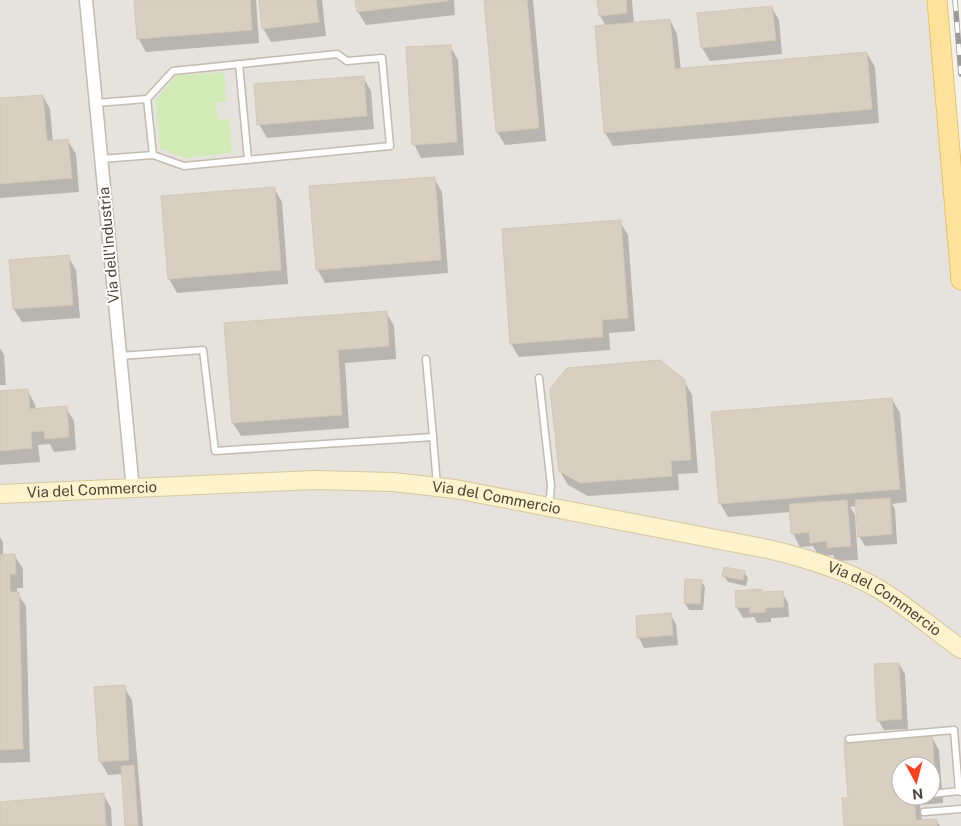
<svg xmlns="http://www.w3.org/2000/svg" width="961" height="826" font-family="'Public Sans',sans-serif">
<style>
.industrial{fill:#e6e2dd;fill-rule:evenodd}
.green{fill:#d2eab5}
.shadow{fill:#0003;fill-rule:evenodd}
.building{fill:#d8cfc1;stroke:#d3c7b4}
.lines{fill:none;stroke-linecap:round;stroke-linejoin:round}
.lane-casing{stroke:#c2bbae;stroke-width:9}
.street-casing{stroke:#c2bbae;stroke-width:15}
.secondary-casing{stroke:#d6c79b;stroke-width:20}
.primary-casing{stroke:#e6c16a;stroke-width:21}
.lane{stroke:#fff;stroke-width:6}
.street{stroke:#fff;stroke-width:12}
.secondary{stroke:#fff3cd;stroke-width:18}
.primary{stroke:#ffe39c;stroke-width:19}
.rail-casing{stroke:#9a9a9a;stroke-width:5.5}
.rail{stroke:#fff;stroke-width:4;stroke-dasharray:11;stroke-linecap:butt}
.labels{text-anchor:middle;stroke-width:4;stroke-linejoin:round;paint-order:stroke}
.street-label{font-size:15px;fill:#4b4439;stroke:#fff}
</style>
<rect width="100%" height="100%" fill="#f6f3ec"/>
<!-- industrial -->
<path class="industrial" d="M0,0H946L961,183V826H0ZM901,766H931V796H901Z"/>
<!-- green -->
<polygon class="green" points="224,72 226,102 216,103 218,120 229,119 232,153 184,158 160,148 156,100 176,76"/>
<!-- shadow -->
<g class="shadow">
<polygon points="135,0 256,0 259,43 146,52 138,38"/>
<polygon points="260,0 322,0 326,36 271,42 263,28"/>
<polygon points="357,0 454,0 455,15 366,25 358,12"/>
<polygon points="485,0 533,0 546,141 505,145 497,132"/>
<polygon points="599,0 632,0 634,24 670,20 677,34 681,70 867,53 875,67 879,123 613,146 605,133 606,26 600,16"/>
<polygon points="771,7 779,20 782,54 710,61 702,48"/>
<polygon points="450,46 458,60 464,155 421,158 414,144"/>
<polygon points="363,77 371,91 374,129 267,138 259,124"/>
<polygon points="43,96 50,109 53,142 68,141 76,154 79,192 0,198 0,100"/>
<polygon points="434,178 442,192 448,273 325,283 317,269"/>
<polygon points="274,188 282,202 288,284 177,293 169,279 163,197"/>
<polygon points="620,222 628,235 635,331 609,333 610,350 519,357 511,344"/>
<polygon points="68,256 76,270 80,318 22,322 14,309 11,261"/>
<polygon points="386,312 394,326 396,359 345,363 349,428 241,436 233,423"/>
<polygon points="0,348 4,355 6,385 0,385"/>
<polygon points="684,381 692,395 698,473 678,474 679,490 588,496 568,485 560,471"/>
<polygon points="27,390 35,404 36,410 66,408 74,421 76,450 54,452 50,444 38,445 40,462 0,465 0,392"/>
<polygon points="892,399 900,413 907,502 892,504 895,509 897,544 865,546 859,536 857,506 850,507 855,515 858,560 836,561 833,555 819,556 813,546 800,547 793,533 791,512 728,517 720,503"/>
<polygon points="0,537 3,542 3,556 15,556 23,569 23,588 17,588 17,593 26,606 30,762 0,763"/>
<polygon points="744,572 748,578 746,586 728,582 724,576"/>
<polygon points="701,581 705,587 703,610 689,610 685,603"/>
<polygon points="782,592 788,603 789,617 771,618 771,622 757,623 754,617 743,618 737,608"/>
<polygon points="670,614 676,624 678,645 644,648 639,638"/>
<polygon points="899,664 905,674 908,729 884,730 878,720"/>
<polygon points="124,687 132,700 143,826 127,826 123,774 108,775 100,761"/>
<path d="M931,736L939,750L943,803L920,805L922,821L936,820L940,826H845L850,799ZM901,766H931V796H901Z"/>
<polygon points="103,794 111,808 112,826 0,826 0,803"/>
</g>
<!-- building -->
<g class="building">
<polygon points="134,0 250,0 252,30 137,39"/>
<polygon points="259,0 316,0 319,22 262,29"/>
<polygon points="355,0 448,0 448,1 357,12"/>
<polygon points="484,0 527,0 539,128 496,132"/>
<polygon points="597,0 626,0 627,13 599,16"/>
<polygon points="772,6 776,40 701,48 697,13"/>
<polygon points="670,19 675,69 867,52 872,109 604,133 595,26"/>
<polygon points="451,45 457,142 412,145 406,47"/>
<polygon points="364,76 367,116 257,125 254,84"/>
<polygon points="43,95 47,141 68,139 72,178 0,184 0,98"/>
<polygon points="435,177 441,260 316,270 309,186"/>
<polygon points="275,187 281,270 168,279 161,196"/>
<polygon points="621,220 628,318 602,320 603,337 510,344 502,229"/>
<polygon points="69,255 73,305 13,309 9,260"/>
<polygon points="387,311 389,346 338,350 342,415 232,423 224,323"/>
<polygon points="660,360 685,380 691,460 671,461 672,476 580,483 559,471 550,389 567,368"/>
<polygon points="28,389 30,409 67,406 69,437 45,439 44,431 31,432 32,448 0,451 0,391"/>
<polygon points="892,398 900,489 719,504 711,412"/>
<polygon points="890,498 892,534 858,537 855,500"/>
<polygon points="847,500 851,546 827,548 827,541 810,543 809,532 791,534 789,504"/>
<polygon points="15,554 16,574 10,574 10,592 19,592 23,749 0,750 0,555"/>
<polygon points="724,567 745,571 743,580 722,576"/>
<polygon points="685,579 702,580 700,604 684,603"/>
<polygon points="762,589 762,592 783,591 784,607 765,608 766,612 750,613 750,607 736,608 735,591"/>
<polygon points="671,613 673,635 637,638 636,616"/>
<polygon points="899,663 902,719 877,721 874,664"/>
<polygon points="125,685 129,760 99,762 94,687"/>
<polygon points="932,735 936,790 931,791 931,766 901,766 901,796 914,796 916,820 937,819 937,826 844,826 842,798 848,798 844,742"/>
<polygon points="134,765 138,826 125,826 121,766"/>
<polygon points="104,793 106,826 0,826 0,802"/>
</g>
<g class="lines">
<!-- lane casing -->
<g class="lane-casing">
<g id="lane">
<polyline points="239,64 248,160"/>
<polyline points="147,99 153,155"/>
<polyline points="96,103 147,99 173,71 337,54 347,61 382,58 390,146 184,166 153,155 101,159"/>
<polyline points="120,356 203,350 215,451 433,437 437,485"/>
<polyline points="426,359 433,437"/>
<polyline points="539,378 551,486 549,506"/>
<polyline points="849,739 954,730 959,791 961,792"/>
<polyline points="931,794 959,791"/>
<polyline points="924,812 961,809"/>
</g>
</g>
<!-- street casing -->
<g class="street-casing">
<polyline id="street" points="86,0 133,490"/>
</g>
<!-- secondary casing -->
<g class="secondary-casing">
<g id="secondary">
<path id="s1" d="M0,494L314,480L393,482L455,489L768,549C806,558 843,569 877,588C906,605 933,629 961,649"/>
</g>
</g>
<!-- primary casing -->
<g class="primary-casing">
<polyline id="primary" points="937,0 961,280"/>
</g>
<!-- lane -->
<use href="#lane" class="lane"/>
<!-- street -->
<use href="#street" class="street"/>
<!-- secondary -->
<use href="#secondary" class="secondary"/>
<!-- primary -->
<use href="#primary" class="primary"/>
<!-- rail casing -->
<g class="rail-casing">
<polyline id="rail" points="955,0 961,74"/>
</g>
<!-- rail -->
<use href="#rail" class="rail"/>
</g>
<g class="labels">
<!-- street labels -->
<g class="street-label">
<text transform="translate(109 245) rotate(-95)" y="5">Via dell'Industria</text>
<text dy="5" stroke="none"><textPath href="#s1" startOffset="92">Via del Commercio</textPath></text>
<text dy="5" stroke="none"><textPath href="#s1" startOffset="498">Via del Commercio</textPath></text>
<text dy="5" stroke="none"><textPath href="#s1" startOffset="902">Via del Commercio</textPath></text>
</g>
</g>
<!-- north arrow -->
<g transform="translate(916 781) rotate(173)"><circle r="24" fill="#ffffff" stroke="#b7b4b0"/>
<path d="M0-4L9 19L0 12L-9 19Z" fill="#fc3f1d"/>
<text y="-8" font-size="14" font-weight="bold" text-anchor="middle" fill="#4b4439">N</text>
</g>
</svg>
